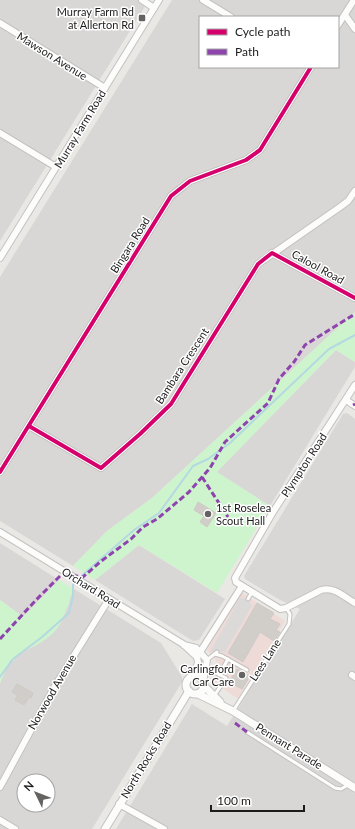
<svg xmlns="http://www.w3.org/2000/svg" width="355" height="829" font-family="Lato,sans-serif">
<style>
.residential{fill:#d9d7d5;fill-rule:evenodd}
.commercial{fill:#eedad7}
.park{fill:#cef4ce}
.parking{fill:#dbdad8}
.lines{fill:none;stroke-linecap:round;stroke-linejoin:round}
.stream{stroke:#b4d9e0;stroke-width:2}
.building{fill:#d1ceca;stroke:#cec9c5}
.service-casing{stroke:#c3c2c0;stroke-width:5}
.minor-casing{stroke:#c3c2c0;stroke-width:8}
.tertiary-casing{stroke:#c3c2c0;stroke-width:9}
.service{stroke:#fcfcfb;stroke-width:3}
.minor{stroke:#fcfcfb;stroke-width:6}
.tertiary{stroke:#fcfcfb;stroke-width:7}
.quiet{stroke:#8e44ad;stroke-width:3;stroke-dasharray:6 3;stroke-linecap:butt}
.cycleway-casing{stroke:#fff;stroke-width:6}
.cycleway{stroke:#d6006c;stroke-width:4}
.poi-dot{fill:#646362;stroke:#fff;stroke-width:1.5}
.labels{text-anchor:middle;stroke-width:3;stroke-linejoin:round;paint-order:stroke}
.poi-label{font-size:11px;fill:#1c1c1c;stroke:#fff;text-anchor:end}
.street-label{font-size:11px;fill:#1c1c1c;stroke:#fff}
</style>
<rect width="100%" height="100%" fill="#eae8e4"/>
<!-- residential -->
<g class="residential">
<polygon points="0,0 149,0 0,241"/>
<path d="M172,0H355V312L152,498L107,531L73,566L0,521V277ZM200,17H338V67H200Z"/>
<polygon points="336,350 355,362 355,367 270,506 216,472"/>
<polygon points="347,413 355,419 355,829 116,829 192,704 227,726 300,609 280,600 245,579 244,576 343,414"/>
<polygon points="0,543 59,580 23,617 0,600"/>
<polygon points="139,545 225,599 199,640 193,641 95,580"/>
<path d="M74,589L161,643L182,677V682L92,829H0V683L10,660L53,633L69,604L70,597ZM24,781H48V805H24Z"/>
</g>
<!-- commercial -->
<polygon class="commercial" points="241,592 285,621 238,699 214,682 219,664 207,650"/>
<!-- park -->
<g class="park">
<polygon points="355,312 355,362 336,350 217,472 270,506 217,593 139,545 95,580 73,566 107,531 152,498"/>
<path d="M59,580L74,589C67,603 65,622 53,633C44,643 27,649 16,656L14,661L10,660L0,683V600L23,617Z"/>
</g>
<!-- parking -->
<polygon class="parking" points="240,598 248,599 252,606 225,652 210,652"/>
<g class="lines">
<!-- stream -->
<g class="stream">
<polyline points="79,578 134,530 159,513 193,466 208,459 230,443 329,349 355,335"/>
<polyline points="0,677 13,659 42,637 69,613 73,596 73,584 76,581"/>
</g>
</g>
<!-- building -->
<g class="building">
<polygon points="198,502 216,513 207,527 200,522 204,516 194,510"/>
<polygon points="257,603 274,613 270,619 280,624 276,630 280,632 274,641 260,632 243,662 228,653"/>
<polygon points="237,669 250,676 242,689 229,682"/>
<polygon points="17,684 33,693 31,698 29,697 24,705 15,700 18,695 12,692"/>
</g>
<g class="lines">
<!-- service casing -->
<g class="service-casing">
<g id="service">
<polyline points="248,599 252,592"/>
<polyline points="215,654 222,656 247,670"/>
<polyline points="207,660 217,652"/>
<polyline points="207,668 226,678 214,696"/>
<polyline points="219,675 228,659"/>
<polyline points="233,711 289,624 290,614 286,608"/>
<polyline points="247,732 335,788 341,789 348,785"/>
</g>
</g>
<!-- minor casing -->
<g class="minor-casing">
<g id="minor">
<polyline points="142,0 154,8"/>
<polyline points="203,0 231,17"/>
<polyline points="345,15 355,29"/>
<polyline points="0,23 105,88"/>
<polyline points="338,25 354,0"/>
<polyline points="0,133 56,167"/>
<polyline points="272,253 355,298"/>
<polyline points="0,258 159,0"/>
<path d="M355,385L273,512L235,578L236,582L280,609L286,608L321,590C334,586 344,597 355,603"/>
<polyline points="346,400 355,406"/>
<polyline points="29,426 101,468 140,434 171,404 258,264 340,207 348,201 355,191"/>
<polyline points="0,472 171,196 190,181 246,160 260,150 311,67"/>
<polyline points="0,532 183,644 197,657"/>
<polyline points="184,645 196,648 207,660 203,682"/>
<polyline points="352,675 355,677"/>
<polyline points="194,677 198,662 197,657 242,586"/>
<polyline points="0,787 55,686 109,599"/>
<polyline points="119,804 164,829"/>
<polyline points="0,820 15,829"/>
</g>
</g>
<!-- tertiary casing -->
<g class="tertiary-casing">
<g id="tertiary">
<circle cx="195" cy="685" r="9"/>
<polyline points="204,686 220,702"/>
<polyline points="198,694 233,711 355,788"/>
<polyline points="105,829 189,691"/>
</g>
</g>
<!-- service -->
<use href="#service" class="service"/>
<!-- minor -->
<use href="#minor" class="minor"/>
<!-- tertiary -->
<use href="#tertiary" class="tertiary"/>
<!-- quiet -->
<g class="quiet">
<polyline points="353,405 355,404"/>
<polyline points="202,477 228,517"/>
<polyline points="0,639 36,600 60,576 70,575 83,577 100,562 131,539 143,527 157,519 189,492 210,468 225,442 268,403 279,379 294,362 305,345 355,314"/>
<polyline points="235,723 247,732"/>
</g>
<!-- cycleway casing -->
<g class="cycleway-casing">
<g id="cycleway">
<polyline points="29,426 101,468 140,434 171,404 258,264 272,253 355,298"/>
<polyline points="0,472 171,196 190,181 246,160 260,150 311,67"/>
</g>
</g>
<!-- cycleway -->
<use href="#cycleway" class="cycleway"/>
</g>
<!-- markers -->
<g class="poi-dot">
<rect x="138" y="14" width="8" height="8" rx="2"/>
<circle cx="208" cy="514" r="4"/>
<circle cx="242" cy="675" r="4"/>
</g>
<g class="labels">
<!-- poi labels -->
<g class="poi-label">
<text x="134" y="16">Murray Farm Rd<tspan x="134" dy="13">at Allerton Rd</tspan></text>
<text x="216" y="512" text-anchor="start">1st Roselea<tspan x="216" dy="13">Scout Hall</tspan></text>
<text x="234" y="673">Carlingford<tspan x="234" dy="13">Car Care</tspan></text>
</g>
<!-- street labels -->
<g class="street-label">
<text transform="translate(52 56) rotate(32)" y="4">Mawson Avenue</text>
<text transform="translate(80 129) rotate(-59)" y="4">Murray Farm Road</text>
<text transform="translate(130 245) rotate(-58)" y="4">Bingara Road</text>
<text transform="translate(318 267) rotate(29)" y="4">Calool Road</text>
<text transform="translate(182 366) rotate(-57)" y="4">Bambara Crescent</text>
<text transform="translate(304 465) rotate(-57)" y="4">Plympton Road</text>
<text transform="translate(91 588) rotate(32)" y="4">Orchard Road</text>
<text transform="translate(265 660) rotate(-57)" y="4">Lees Lane</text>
<text transform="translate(52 692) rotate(-60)" y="4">Norwood Avenue</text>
<text transform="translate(289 746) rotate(32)" y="4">Pennant Parade</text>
<text transform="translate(146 760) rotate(-59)" y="4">North Rocks Road</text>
</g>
</g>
<!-- legend -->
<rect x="199" y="16" width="140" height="52" fill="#ffffff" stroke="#a4a4a4"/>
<rect x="207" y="29" width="20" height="6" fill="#d6006c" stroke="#a4a4a4"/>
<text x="235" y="36" font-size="12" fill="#1c1c1c">Cycle path</text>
<rect x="207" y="49" width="20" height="6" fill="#8e44ad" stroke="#a4a4a4"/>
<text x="235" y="56" font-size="12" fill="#1c1c1c">Path</text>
<!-- north arrow -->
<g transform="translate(36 793) rotate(313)"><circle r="19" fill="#ffffff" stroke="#a4a4a4"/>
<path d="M0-3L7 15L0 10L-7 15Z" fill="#646362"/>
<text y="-6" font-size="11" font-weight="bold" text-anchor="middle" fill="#1c1c1c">N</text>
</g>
<!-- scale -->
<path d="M211 805v6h93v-6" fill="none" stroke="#1c1c1c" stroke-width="2"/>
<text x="217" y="805" font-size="12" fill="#1c1c1c" stroke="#ffffff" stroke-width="3" paint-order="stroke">100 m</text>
</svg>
